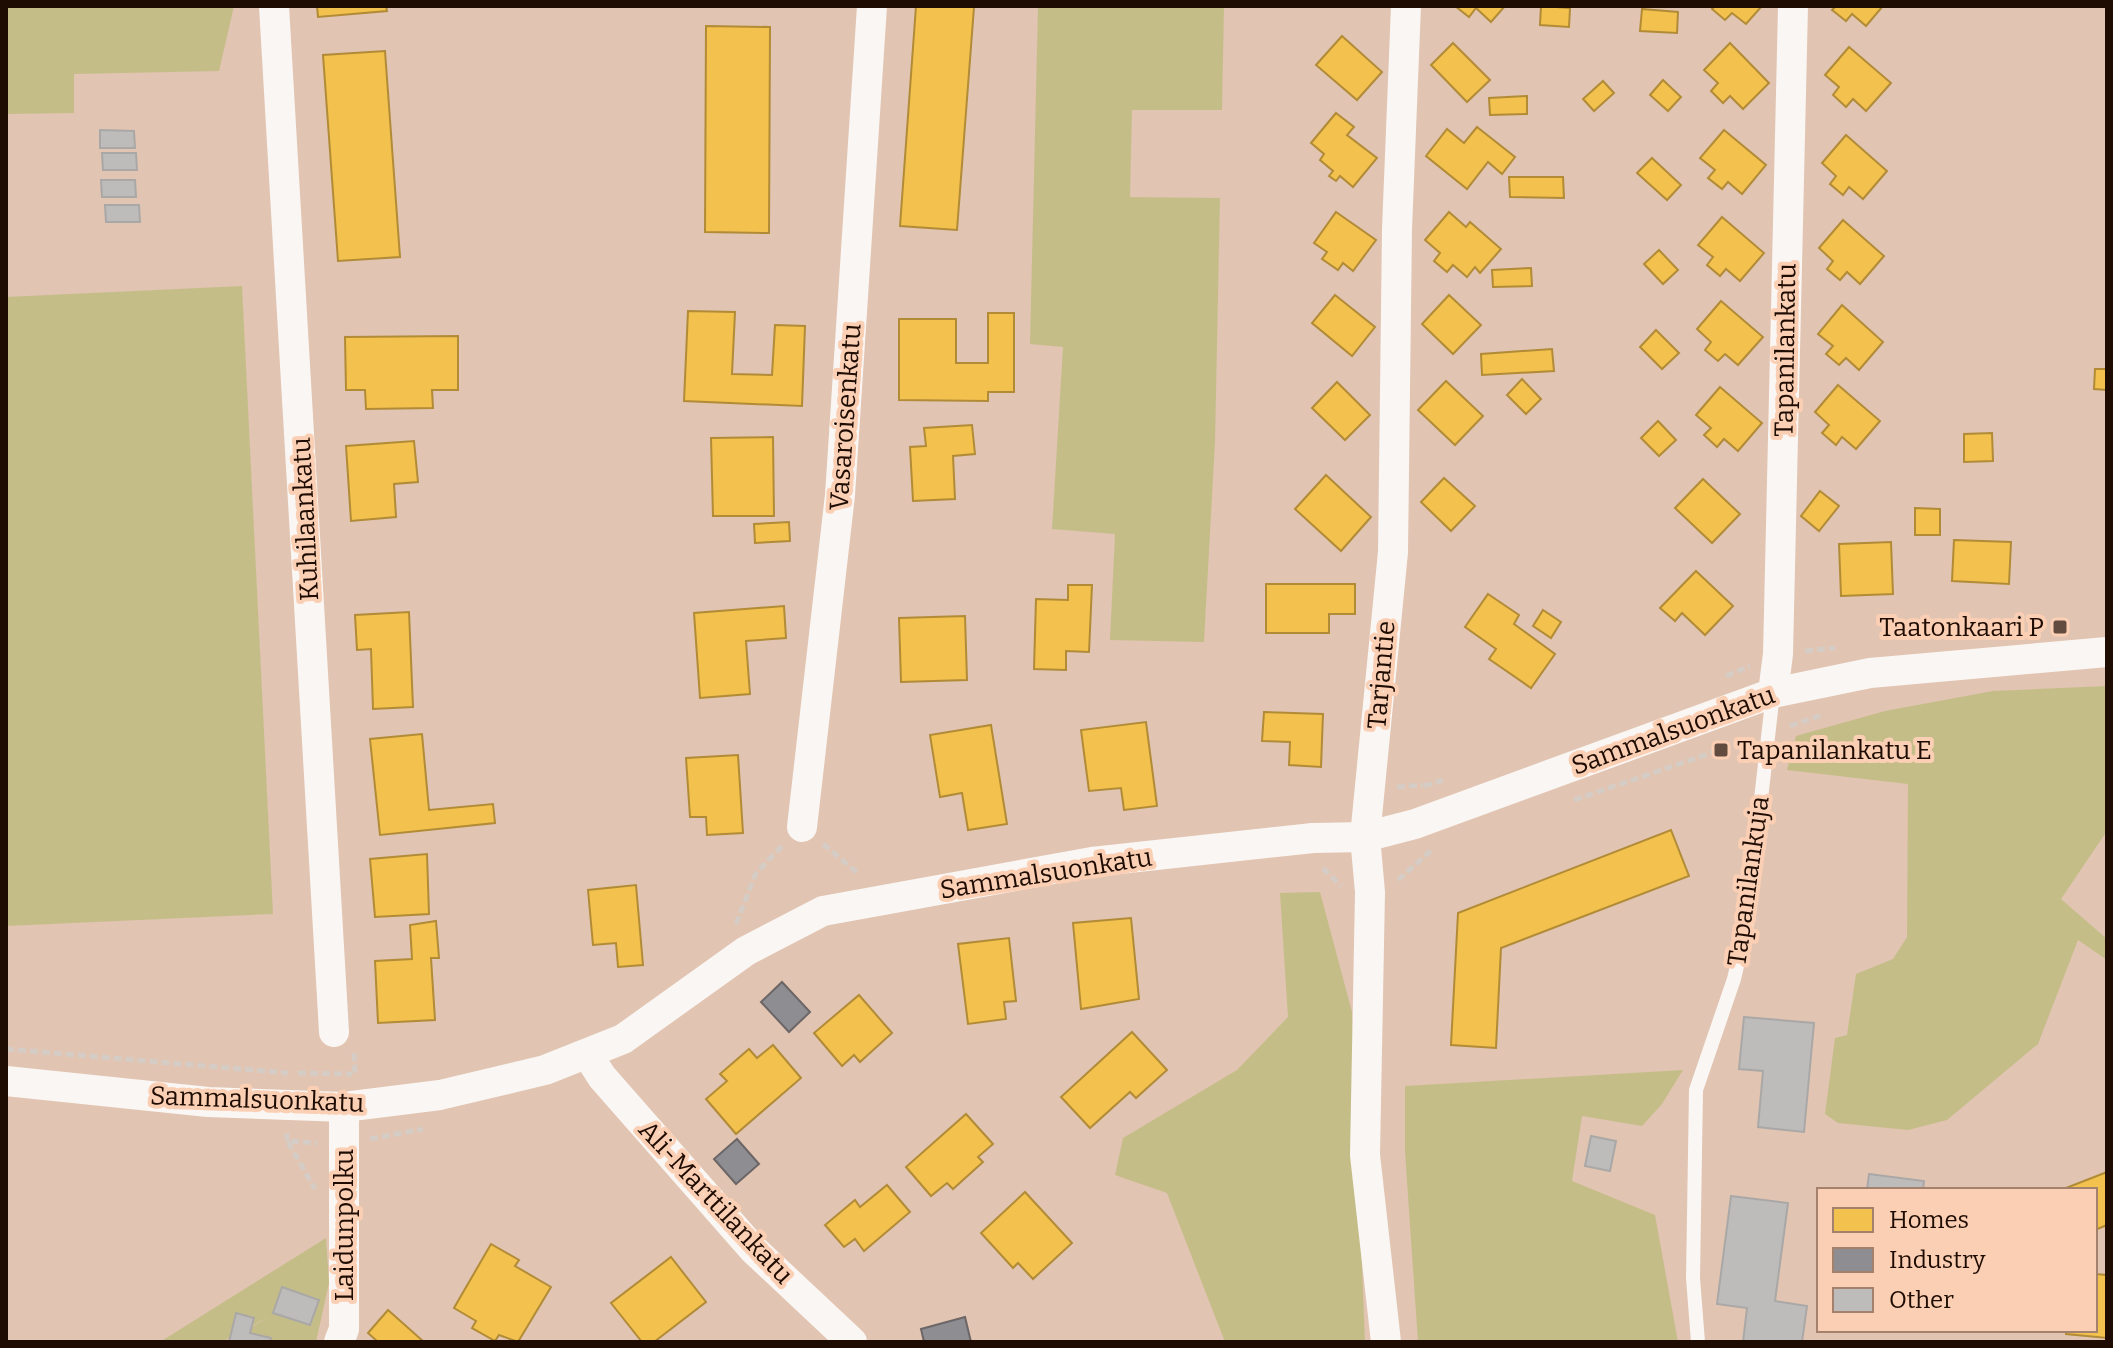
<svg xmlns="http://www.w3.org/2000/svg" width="2113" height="1348" font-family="Bitter,serif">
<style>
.green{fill:#c5bd88}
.homes{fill:#f2c14e;stroke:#b28b37;stroke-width:2}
.industry{fill:#8d8d92;stroke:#6c6667;stroke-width:2}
.building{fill:#bebcba;stroke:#aaa8a6;stroke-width:2}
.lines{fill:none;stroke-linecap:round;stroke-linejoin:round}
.path{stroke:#d5ccc5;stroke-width:5;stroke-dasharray:8 4;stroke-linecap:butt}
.lane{stroke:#faf6f3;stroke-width:14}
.street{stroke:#faf6f3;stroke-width:30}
.poi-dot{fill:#624c3f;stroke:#fbcfb4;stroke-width:3}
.labels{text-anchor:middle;stroke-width:8;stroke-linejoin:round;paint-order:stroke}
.street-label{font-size:26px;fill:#1e0c02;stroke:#fbcfb4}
.poi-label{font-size:26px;fill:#1e0c02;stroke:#fbcfb4;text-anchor:end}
</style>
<rect width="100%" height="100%" fill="#e1c4b1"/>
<!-- green -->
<g class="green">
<polygon points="6,6 234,6 219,71 74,74 74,113 6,114"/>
<polygon points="1038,6 1224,6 1222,110 1132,110 1130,197 1220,198 1215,442 1204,642 1110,640 1115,534 1052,529 1063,347 1030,344"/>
<polygon points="242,286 273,914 6,926 6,297"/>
<polygon points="2107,686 2107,831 2061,899 2107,939 2107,960 2078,940 2038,1044 1947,1120 1908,1130 1838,1123 1825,1114 1835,1038 1847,1035 1856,974 1893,959 1907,937 1908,784 1787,770 1796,736 1885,711 1993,691"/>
<polygon points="1320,892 1352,1012 1365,1342 1225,1342 1167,1193 1115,1175 1123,1138 1237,1070 1288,1017 1280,893"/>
<polygon points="1683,1070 1662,1104 1642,1126 1582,1116 1572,1181 1655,1215 1678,1342 1418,1342 1405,1152 1405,1086"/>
<polygon points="326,1238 329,1283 316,1342 226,1342 270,1316 222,1342 160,1342"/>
</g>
<!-- homes -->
<g class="homes">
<polygon points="317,6 386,6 387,11 318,17"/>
<polygon points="916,6 974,7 957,230 900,226"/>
<polygon points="1455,6 1505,6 1491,22 1476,8 1469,17"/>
<polygon points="1541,6 1570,8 1569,27 1540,25"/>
<polygon points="1715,6 1762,6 1746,24 1732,13 1725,20 1712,9"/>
<polygon points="1836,6 1883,6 1866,26 1852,14 1846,21 1832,10"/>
<polygon points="1642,9 1678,12 1677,33 1640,31"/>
<polygon points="706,26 770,27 769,233 705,232"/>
<polygon points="1342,36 1382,72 1357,100 1316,65"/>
<polygon points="1453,43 1490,80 1467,102 1431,65"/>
<polygon points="1730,43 1769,83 1743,109 1730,96 1723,103 1711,91 1718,83 1704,70"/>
<polygon points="1849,47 1891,83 1866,111 1853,99 1846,107 1833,95 1839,87 1825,75"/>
<polygon points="385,51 400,257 338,261 323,55"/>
<polygon points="1663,80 1681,97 1668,111 1650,95"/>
<polygon points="1603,81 1614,93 1594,111 1583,99"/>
<polygon points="1527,96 1527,114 1490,115 1489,98"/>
<polygon points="1336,113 1354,127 1347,135 1377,158 1353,187 1340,176 1336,181 1329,176 1333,171 1320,160 1324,154 1311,143"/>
<polygon points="1477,127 1515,157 1502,174 1488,162 1467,189 1426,156 1447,129 1464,143"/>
<polygon points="1724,130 1766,165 1742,194 1728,182 1722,189 1708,178 1715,170 1700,158"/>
<polygon points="1846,135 1887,171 1863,199 1849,187 1843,195 1830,184 1836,176 1822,163"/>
<polygon points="1652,158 1681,185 1667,200 1637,173"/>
<polygon points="1509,177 1563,177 1564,198 1510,197"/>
<polygon points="1336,212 1376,240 1353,271 1343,263 1338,270 1322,259 1327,252 1314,243"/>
<polygon points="1449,212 1466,227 1470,222 1501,249 1480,273 1475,267 1467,277 1453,265 1447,272 1434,261 1440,253 1425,240"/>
<polygon points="1722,217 1764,253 1740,281 1726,269 1720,276 1707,265 1713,257 1698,245"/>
<polygon points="1843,220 1884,256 1860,284 1847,272 1840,280 1827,269 1833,261 1819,248"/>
<polygon points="1659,250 1678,270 1663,284 1644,264"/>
<polygon points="1531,268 1532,286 1493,287 1492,270"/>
<polygon points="1335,295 1375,327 1352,356 1312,323"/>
<polygon points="1449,295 1481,325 1453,354 1422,324"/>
<polygon points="1721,301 1763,337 1738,365 1725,354 1718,361 1705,350 1711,342 1697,329"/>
<polygon points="1842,305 1883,342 1859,370 1846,358 1839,365 1826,354 1833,346 1818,334"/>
<polygon points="688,311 735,312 732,374 772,375 775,325 805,326 802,406 684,401"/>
<polygon points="988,313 1014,313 1014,392 988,392 988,401 899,400 899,319 956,319 956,363 988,363"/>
<polygon points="1656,330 1679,353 1662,369 1640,347"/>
<polygon points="458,336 458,390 432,390 433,408 366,409 365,390 346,390 345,337"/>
<polygon points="1552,349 1554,371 1482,375 1481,354"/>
<polygon points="2095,369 2107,369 2107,390 2094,389"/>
<polygon points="1522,379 1541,399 1526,414 1507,395"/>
<polygon points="1446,381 1483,416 1455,445 1418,410"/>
<polygon points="1337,382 1370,415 1345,440 1312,408"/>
<polygon points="1838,385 1880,421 1856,449 1842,437 1836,445 1822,433 1829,425 1815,412"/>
<polygon points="1720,387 1762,423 1738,451 1724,439 1717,447 1704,435 1711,428 1696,415"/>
<polygon points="1658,421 1676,440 1659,456 1641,438"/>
<polygon points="972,425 975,454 953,456 955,499 913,501 910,447 926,446 924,428"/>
<polygon points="1992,433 1993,461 1964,462 1964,434"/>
<polygon points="773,437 774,516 713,516 711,438"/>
<polygon points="414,441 418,482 394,484 396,517 351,521 346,446"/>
<polygon points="1326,475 1371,517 1341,551 1295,509"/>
<polygon points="1444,478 1475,506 1451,531 1421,502"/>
<polygon points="1703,479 1740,514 1712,543 1675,508"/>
<polygon points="1820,491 1839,506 1819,531 1801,516"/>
<polygon points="1915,508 1940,509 1940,535 1915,535"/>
<polygon points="789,522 790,541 755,543 754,524"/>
<polygon points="1954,540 2011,542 2009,584 1952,581"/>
<polygon points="1891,542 1893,594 1841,596 1839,544"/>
<polygon points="1696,571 1733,606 1705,635 1682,613 1675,621 1660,608"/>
<polygon points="1266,584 1355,584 1355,614 1329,614 1329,633 1266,633"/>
<polygon points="1068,585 1092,585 1089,652 1066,651 1066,670 1034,669 1036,599 1068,600"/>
<polygon points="1488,594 1519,615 1514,624 1555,654 1531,688 1489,659 1496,649 1465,627"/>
<polygon points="784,606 786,638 746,641 750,694 700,698 694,613"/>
<polygon points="1543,610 1561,622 1551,638 1533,626"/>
<polygon points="409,612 413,707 373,709 371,649 357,650 355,615"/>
<polygon points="965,616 967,680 901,682 899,618"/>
<polygon points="1264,712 1323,714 1321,767 1289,765 1290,742 1262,741"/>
<polygon points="1146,722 1157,806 1124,810 1121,788 1089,791 1081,730"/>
<polygon points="991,725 1007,824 968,830 962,793 940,797 930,735"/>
<polygon points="422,734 429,810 493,804 495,823 380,835 370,739"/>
<polygon points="738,755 743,833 707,835 706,817 690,817 686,758"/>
<polygon points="1671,830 1689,876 1501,948 1496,1048 1451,1045 1458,913"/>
<polygon points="427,854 429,914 375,917 370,859"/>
<polygon points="636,885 643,965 618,967 616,943 593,945 588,890"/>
<polygon points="1131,918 1139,999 1081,1009 1073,923"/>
<polygon points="436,921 439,958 431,958 435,1020 378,1023 375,961 412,959 410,925"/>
<polygon points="1009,938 1016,1001 1004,1002 1006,1019 968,1024 958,944"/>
<polygon points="859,995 892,1033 860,1062 854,1055 842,1066 814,1033"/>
<polygon points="1132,1032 1167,1070 1136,1098 1130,1092 1090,1128 1061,1097"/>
<polygon points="773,1045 801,1078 736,1134 706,1099 727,1081 720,1074 749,1049 757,1058"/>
<polygon points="966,1114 993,1144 978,1157 983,1162 953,1189 947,1183 931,1196 906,1167"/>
<polygon points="2107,1172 2107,1225 2095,1230 2095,1190 2066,1188"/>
<polygon points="887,1185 910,1212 864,1251 855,1239 844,1247 825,1225 855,1200 860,1207"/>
<polygon points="1025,1192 1072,1243 1033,1279 1018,1263 1013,1268 981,1233"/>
<polygon points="491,1244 519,1260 515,1266 551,1287 518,1342 499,1335 495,1341 472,1328 476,1321 454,1308"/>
<polygon points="671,1257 706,1302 654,1342 642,1342 611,1303"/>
<polygon points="2095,1274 2107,1275 2107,1338 2066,1334 2066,1330 2095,1330"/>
<polygon points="388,1310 424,1342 378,1342 368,1333"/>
</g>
<!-- industry -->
<g class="industry">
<polygon points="782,982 810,1012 789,1032 761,1002"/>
<polygon points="737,1139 759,1164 736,1184 714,1159"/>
<polygon points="965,1317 971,1342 924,1342 921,1329"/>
</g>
<!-- building -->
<g class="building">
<polygon points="100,130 134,131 135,148 100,148"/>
<polygon points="102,153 136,153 137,170 103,170"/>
<polygon points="101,180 135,180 136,197 102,197"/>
<polygon points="105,205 139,205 140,222 106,222"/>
<polygon points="1744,1017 1814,1023 1804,1132 1758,1127 1763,1071 1739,1069"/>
<polygon points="1591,1136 1616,1141 1610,1171 1585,1166"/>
<polygon points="1869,1174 1924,1181 1923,1190 1867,1190"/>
<polygon points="1731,1196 1788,1203 1775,1301 1807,1306 1802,1342 1743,1342 1747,1308 1717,1304"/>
<polygon points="282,1287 319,1300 310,1325 273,1313"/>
<polygon points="236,1313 254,1318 250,1333 271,1338 270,1342 229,1342"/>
</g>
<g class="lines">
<!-- path -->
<g class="path">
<polyline points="1805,651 1835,648"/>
<polyline points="1726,676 1750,666"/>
<polyline points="1790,726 1822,715"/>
<polyline points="1424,786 1447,779"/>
<polyline points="1397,787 1423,785"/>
<polyline points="1574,800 1746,741"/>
<polyline points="823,844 859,874"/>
<polyline points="1323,868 1341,886"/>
<polyline points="1398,880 1433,849"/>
<polyline points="736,924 756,873 783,845"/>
<polyline points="6,1049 288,1073"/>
<polyline points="354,1053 355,1075"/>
<polyline points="298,1073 352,1074"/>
<polyline points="287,1133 287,1141 317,1143"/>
<polyline points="370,1139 423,1129"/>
<polyline points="288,1142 315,1189"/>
</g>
<!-- lane -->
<polyline class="lane" points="1698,1342 1693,1278 1696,1090 1734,979 1747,923 1773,693"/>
<!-- street -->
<g class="street">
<polyline points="274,6 334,1032"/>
<polyline points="1773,693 1778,654 1793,6"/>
<polyline points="802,827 840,495 872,6"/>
<polyline points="588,1055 602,1077 754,1250 852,1342"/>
<polyline points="6,1081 208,1102 344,1107 440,1095 545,1070 623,1039 746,951 823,911 1092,862 1313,838 1365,837 1415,824 1773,693 1870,673 2107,652"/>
<polyline points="339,1342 344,1329 344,1107"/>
<polyline points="1386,1342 1365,1155 1370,892 1365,837 1393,552 1397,229 1406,6"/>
</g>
</g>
<!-- markers -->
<g class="poi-dot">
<rect x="2052" y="619" width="16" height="16" rx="4"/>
<rect x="1713" y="742" width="16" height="16" rx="4"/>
</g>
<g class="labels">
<!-- street labels -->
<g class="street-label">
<text transform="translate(1785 350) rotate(-89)" y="9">Tapanilankatu</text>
<text transform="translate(845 417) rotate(-86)" y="9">Vasaroisenkatu</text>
<text transform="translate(305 519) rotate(-93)" y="9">Kuhilaankatu</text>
<text transform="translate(1381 675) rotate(-85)" y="9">Tarjantie</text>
<text transform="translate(1673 730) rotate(-20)" y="9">Sammalsuonkatu</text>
<text transform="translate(1046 873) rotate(-9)" y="9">Sammalsuonkatu</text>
<text transform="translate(1748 881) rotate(-82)" y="9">Tapanilankuja</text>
<text transform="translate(257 1099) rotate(2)" y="9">Sammalsuonkatu</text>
<text transform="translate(716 1202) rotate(47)" y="9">Ali-Marttilankatu</text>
<text transform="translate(344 1225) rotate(-90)" y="9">Laidunpolku</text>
</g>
<!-- poi labels -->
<g class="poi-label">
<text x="2044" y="636">Taatonkaari P</text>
<text x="1737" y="759" text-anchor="start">Tapanilankatu E</text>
</g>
</g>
<!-- border -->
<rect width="2113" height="1348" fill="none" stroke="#1e0c02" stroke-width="16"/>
<!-- legend -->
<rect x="1817" y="1188" width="280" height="144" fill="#fbcfb4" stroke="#a3816d" stroke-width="2"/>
<rect x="1833" y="1208" width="40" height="24" fill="#f2c14e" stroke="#a3816d" stroke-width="2"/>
<text x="1889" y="1228" font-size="24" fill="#1e0c02">Homes</text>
<rect x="1833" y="1248" width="40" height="24" fill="#8d8d92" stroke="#a3816d" stroke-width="2"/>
<text x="1889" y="1268" font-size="24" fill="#1e0c02">Industry</text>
<rect x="1833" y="1288" width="40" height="24" fill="#bebcba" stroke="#a3816d" stroke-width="2"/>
<text x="1889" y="1308" font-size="24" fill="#1e0c02">Other</text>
</svg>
